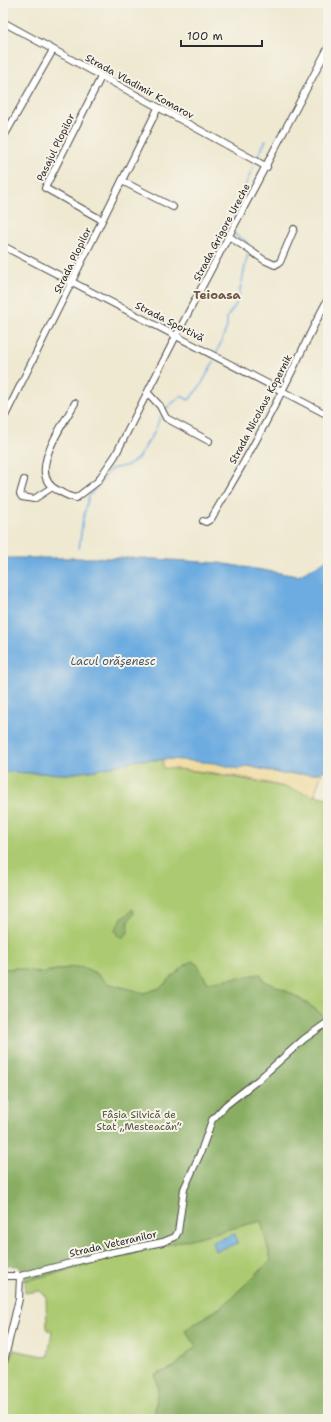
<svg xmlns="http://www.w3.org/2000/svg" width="331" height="1422" font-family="'Shantell Sans',sans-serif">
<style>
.green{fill:#acca71;stroke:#6c7a4e}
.forest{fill:#89ae63;stroke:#5a6c47}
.sand{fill:#eeda9e;stroke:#8c8264}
.water{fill:#6dace0;stroke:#4c6c86}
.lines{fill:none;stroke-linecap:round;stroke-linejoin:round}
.stream{stroke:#6dace0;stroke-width:1.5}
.minor-casing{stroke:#484844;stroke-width:8}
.minor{stroke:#fff;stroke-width:6}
.labels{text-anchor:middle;stroke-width:4;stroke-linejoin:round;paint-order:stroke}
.street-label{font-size:10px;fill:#2b2b2b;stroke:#f7f3e8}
.park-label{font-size:10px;fill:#4b533c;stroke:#f7f3e8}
.water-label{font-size:11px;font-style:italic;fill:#42586a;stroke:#f7f3e8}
.quarter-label{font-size:12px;font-weight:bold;fill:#705744;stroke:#f7f3e8}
</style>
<rect width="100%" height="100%" fill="#f7f3e8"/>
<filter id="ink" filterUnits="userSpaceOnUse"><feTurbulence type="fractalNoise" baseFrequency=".025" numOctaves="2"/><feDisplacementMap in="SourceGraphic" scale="8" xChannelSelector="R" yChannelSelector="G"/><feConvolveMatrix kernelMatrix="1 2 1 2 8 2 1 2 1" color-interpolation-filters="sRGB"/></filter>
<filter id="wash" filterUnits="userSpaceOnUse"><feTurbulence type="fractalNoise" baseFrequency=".012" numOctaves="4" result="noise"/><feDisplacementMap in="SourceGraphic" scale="16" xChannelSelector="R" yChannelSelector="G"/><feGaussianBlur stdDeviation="0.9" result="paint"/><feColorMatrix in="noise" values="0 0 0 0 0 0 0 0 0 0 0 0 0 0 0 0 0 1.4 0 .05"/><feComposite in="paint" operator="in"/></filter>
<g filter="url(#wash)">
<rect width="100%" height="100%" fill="#efe9d2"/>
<!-- green -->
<g class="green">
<path d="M138,760H163L164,768C206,771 247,780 289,788C302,790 315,796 328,798V1019C308,1003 288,990 264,981L261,974L207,982L198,965L192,961L184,966L160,988L144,993L107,983L97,974L85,968L74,967L39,973L18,968L3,969V772L67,774L96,770Z"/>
<polygon points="261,1221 271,1260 225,1304 185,1330 196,1346 174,1367 155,1375 158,1388 154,1419 3,1419 3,1393 13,1350 48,1357 52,1331 47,1330 46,1297 40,1291 25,1293 25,1281"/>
</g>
<!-- forest -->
<g class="forest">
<polygon points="133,909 134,913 128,922 128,933 122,938 117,935 115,930 122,917 128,915 130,911"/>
<path d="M192,961L198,965L207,982L261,974L264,981C288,990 308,1003 328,1019V1419H154L158,1388L155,1375L174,1367L196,1346L185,1330L223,1306L271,1260L261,1221L25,1281L19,1266L3,1265V1153L8,1143L10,1101L3,1099V969L18,968L39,973L74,967L85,968L97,974L107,983L144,993L160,988L184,966Z"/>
</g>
<!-- sand -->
<path class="sand" d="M170,759L213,760L239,769L248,766L282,774L322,773L314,796C268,780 212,771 163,768V760Z"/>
<!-- water -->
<g class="water">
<polygon points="3,558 138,558 219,563 298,576 317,566 328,558 328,770 312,774 282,774 248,766 239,769 214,763 170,759 138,760 96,770 67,774 3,772"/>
<polygon points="235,1234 238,1243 215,1251 212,1242"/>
</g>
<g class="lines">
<!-- stream -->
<g class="stream">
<polyline points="257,158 266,140"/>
<polyline points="235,219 237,204 254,165"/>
<polyline points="234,234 245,241 248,245"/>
<polyline points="217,352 227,327 227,317 235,306 239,295 248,253"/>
<polyline points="164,410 181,396 189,400 201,385 214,361"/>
<polyline points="79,549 83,519 89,496 111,469 129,465 138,458 155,431 160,417"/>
</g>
</g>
</g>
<g filter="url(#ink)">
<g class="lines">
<!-- minor casing -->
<g class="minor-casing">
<g id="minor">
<polyline points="3,22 267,167"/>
<polyline points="101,77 45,188 102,220"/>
<polyline points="3,138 53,50"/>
<polyline points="122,181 173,207"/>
<polyline points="230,237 264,260 275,265 280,262 294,229"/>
<polyline points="3,246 328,415"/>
<polyline points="148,393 160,406 166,418 209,441"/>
<path d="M75,403C63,425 24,476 59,491C64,494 70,497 76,498L97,482L115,456L176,336L328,48"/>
<polyline points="3,420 158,108"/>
<polyline points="24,480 20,494 22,497 34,499 51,488"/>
<path d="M203,521L206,522L211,519C236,477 260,435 282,391C298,361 311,329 328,299"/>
<polyline points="3,1276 20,1276 113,1252 163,1242 175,1237 178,1232 184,1189 200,1154 212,1120 226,1105 258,1080 304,1039 328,1022"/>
<polyline points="3,1365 19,1299 20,1276"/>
</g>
</g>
<!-- minor -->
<use href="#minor" class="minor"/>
</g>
</g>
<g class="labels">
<!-- street labels -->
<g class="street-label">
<text transform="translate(140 86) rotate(29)" y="4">Strada Vladimir Komarov</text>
<text transform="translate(55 147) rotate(-64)" y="4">Pasajul Plopilor</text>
<text transform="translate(221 232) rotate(-62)" y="4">Strada Grigore Ureche</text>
<text transform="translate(72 260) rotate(-64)" y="4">Strada Plopilor</text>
<text transform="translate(170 321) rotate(27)" y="4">Strada Sportivă</text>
<text transform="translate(260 409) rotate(-62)" y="4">Strada Nicolaus Kopernik</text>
<text transform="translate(113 1243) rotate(-13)" y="4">Strada Veteranilor</text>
</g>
<!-- park labels -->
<g class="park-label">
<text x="139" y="1118">Fâșia Silvică de<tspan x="139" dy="12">Stat „Mesteacăn“</tspan></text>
</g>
<!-- water labels -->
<g class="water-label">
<text x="113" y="665">Lacul orăşenesc</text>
</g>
<!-- quarter labels -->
<g class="quarter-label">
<text x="217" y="299">Teioasa</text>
</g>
</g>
<!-- margin -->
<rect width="331" height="1422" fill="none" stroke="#f7f3e8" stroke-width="16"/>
<!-- scale -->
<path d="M181 40v6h81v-6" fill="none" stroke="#2b2b2b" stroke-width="2"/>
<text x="187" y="40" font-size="12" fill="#2b2b2b" stroke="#f7f3e8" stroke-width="3" paint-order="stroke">100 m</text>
</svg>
